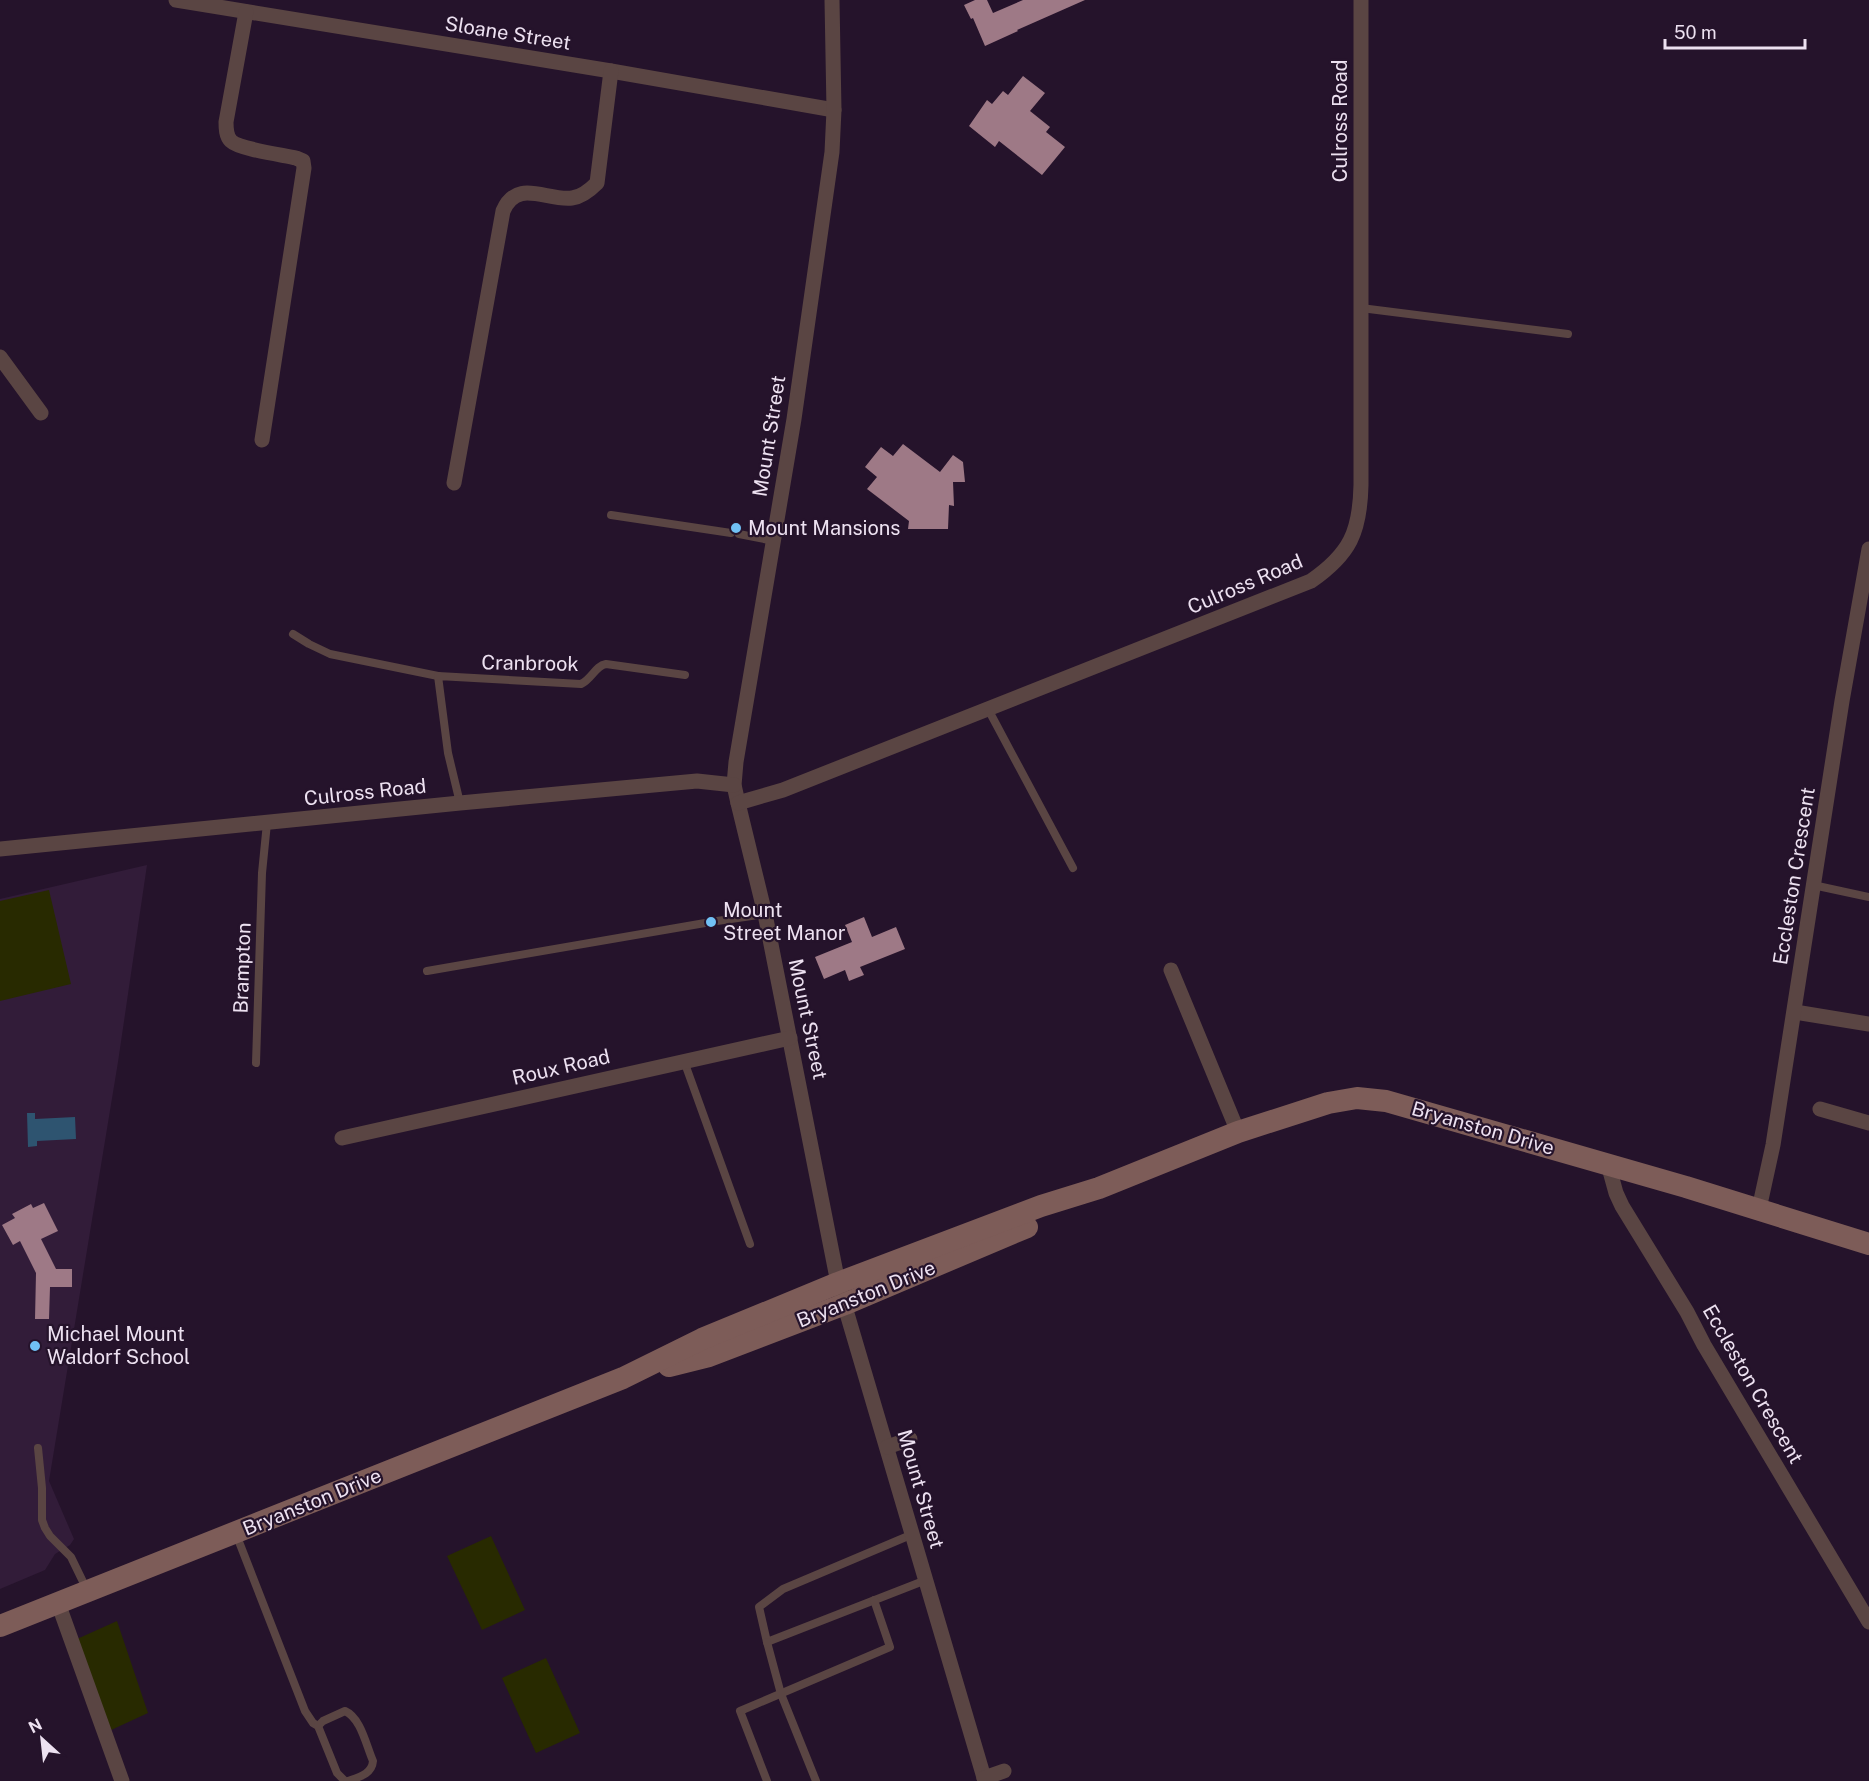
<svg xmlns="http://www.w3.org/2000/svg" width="1869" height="1781" font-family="'Public Sans',sans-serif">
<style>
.built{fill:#321c39}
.green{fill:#282a00}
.water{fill:#2e5470}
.building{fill:#9e7986}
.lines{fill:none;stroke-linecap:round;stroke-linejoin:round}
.lane{stroke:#5a4543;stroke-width:8}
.street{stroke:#5a4543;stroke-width:15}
.secondary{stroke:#7d5c58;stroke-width:22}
.poi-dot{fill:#71c1f5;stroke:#25132b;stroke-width:2}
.labels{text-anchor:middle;stroke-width:4.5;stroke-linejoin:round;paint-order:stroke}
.street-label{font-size:20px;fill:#ede1f1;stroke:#25132b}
.poi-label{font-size:20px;fill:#ede1f1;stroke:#25132b;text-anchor:start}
</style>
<rect width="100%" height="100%" fill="#25132b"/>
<!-- built -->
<polygon class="built" points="147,865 118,1062 49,1481 74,1539 70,1545 55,1554 45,1570 0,1589 0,899"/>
<!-- green -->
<g class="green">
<polygon points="49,890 71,984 0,1001 0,901"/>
<polygon points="491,1536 525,1610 482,1630 447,1556"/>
<polygon points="117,1621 148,1713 109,1731 77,1639"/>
<polygon points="546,1658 580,1733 536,1753 502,1678"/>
</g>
<!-- water -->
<polygon class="water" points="27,1113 35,1113 35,1119 75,1117 76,1139 37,1141 37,1146 28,1147"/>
<!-- building -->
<g class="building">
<polygon points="975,0 987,0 993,13 1023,0 1085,0 1017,30 1018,31 985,46 973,18 971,19 964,5"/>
<polygon points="1023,76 1045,93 1030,111 1050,127 1046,132 1065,147 1042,175 999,141 995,147 969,126 987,100 992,104 1003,91 1008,95"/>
<polygon points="903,444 940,472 953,455 963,462 965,482 953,482 954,506 949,505 948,529 908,529 909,521 867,489 877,477 865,467 881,447 893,456"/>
<polygon points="864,917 872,937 896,927 905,949 860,967 864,975 849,981 845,970 824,979 815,957 852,942 845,925"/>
<polygon points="44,1203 58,1231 41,1239 56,1269 72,1269 72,1287 50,1287 49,1319 35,1319 36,1273 20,1241 13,1245 2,1225 15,1218 12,1214 31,1204 33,1208"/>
</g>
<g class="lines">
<!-- lane -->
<g class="lane">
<polyline points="1361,308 1568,334"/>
<polyline points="611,515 731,533"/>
<polyline points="739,534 774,541"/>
<polyline points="293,634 309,644 330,654 438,676"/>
<polyline points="988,709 1073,868"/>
<path d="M460,803L448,753L438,676L581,684C592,679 595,666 606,664L685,675"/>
<polyline points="1813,885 1869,897"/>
<polyline points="717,921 765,914"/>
<polyline points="427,971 705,923"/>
<polyline points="684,1061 750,1244"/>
<polyline points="256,1063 262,873 267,823"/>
<polyline points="38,1448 42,1488 42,1520 45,1528 50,1536 71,1557 87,1590"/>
<polyline points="236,1534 305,1711 313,1723 318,1726 337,1773 345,1781"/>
<polyline points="913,1534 783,1589 759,1607 767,1642 926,1580"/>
<polyline points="767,1642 781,1694 816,1781"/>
<path d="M318,1726L323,1721L345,1711C361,1718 366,1745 373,1761C372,1774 359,1777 348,1781"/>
<polyline points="767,1781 740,1711 890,1647 874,1600"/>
</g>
<!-- street -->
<g class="street">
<polyline points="176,0 611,71 834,110"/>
<polyline points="832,0 834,110 832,152 794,419 736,762 734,785 738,803 765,914 838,1283 985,1781"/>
<path d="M246,12L226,122C226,128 226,136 231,141C239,149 283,155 296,158L303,161L304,168L262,440"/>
<polyline points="0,357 41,413"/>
<path d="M454,483L503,211C517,178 546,201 572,198C582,197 590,190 597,183L611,71"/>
<path d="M738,803L783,790L1311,581C1350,554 1360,532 1361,485V0"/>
<polyline points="0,849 460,803 697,781 734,785"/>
<polyline points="1171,970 1238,1132"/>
<polyline points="1795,1012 1869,1024"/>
<polyline points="1820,1109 1869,1123"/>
<polyline points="342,1138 790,1038"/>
<polyline points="1608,1164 1616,1193 1622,1206 1687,1312 1704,1345 1869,1622"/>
<polyline points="1759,1209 1773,1145 1842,701 1869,549"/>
<polyline points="887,1447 910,1439"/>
<polyline points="58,1603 122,1781"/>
<polyline points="984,1778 1004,1771"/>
</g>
<!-- secondary -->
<g class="secondary">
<polyline points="669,1366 709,1356 845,1304 1027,1227"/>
<polyline points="0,1626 623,1378 702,1339 838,1283 1041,1206 1099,1188 1238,1132 1328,1103 1357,1098 1386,1101 1686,1187 1869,1244"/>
</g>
</g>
<!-- markers -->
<g class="poi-dot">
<circle cx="736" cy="528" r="6"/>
<circle cx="711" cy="922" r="6"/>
<circle cx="35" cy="1346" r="6"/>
</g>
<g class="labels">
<!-- street labels -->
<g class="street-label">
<text transform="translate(508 33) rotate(9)" y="7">Sloane Street</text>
<text transform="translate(1340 121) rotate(-90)" y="7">Culross Road</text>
<text transform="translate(769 436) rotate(-81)" y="7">Mount Street</text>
<text transform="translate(1245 584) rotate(-23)" y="7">Culross Road</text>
<text transform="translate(530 663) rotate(1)" y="7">Cranbrook</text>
<text transform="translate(365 792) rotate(-6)" y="7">Culross Road</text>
<text transform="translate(1794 876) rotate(-81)" y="7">Eccleston Crescent</text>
<text transform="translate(242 968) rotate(-88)" y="7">Brampton</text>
<text transform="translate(808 1019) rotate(78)" y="7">Mount Street</text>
<text transform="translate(561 1067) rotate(-13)" y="7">Roux Road</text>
<text transform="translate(1483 1128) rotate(16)" y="7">Bryanston Drive</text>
<text transform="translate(866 1294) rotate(-22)" y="7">Bryanston Drive</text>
<text transform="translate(1753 1384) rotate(60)" y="7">Eccleston Crescent</text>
<text transform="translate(921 1489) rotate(74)" y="7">Mount Street</text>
<text transform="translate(312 1502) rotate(-22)" y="7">Bryanston Drive</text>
</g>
<!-- poi labels -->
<g class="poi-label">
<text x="748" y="535">Mount Mansions</text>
<text x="723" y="917">Mount<tspan x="723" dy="23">Street Manor</tspan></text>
<text x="47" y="1341">Michael Mount<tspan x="47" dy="23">Waldorf School</tspan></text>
</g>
</g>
<!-- north arrow -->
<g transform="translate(42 1739) rotate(333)" stroke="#25132b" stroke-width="4.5" paint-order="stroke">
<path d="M0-4.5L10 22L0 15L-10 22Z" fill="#ede1f1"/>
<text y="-9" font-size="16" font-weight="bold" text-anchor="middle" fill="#ede1f1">N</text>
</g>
<!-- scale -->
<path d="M1665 39v9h140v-9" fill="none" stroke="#ede1f1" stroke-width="3"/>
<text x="1674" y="39" font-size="18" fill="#ede1f1" stroke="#25132b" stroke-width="4.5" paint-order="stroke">50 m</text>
</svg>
